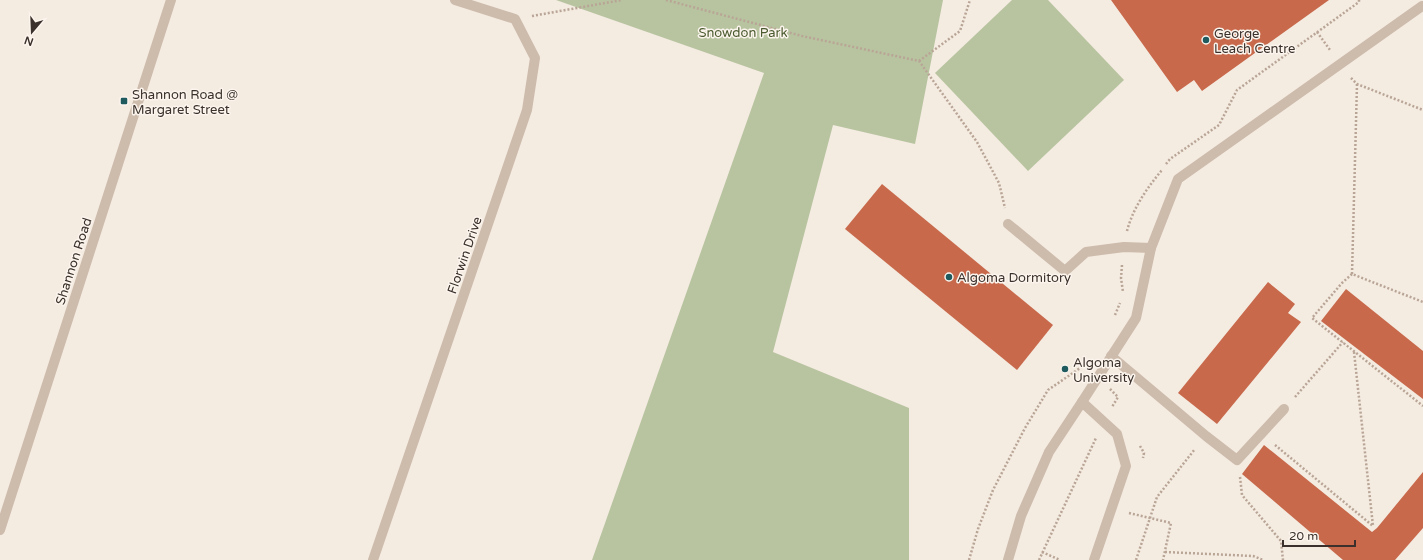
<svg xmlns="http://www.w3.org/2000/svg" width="1423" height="560" font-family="'Varela Round',sans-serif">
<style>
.green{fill:#b8c4a0}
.building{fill:#c8694b}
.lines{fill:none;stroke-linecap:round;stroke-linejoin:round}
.path{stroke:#b9a596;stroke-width:2.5;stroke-dasharray:2 2;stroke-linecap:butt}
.minor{stroke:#cdbbac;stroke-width:10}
.poi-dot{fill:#1f5a5e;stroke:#fbf5ee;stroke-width:1.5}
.labels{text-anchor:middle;stroke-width:3;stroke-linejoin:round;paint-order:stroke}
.park-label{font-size:13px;fill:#4a5a2e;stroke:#fbf5ee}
.poi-label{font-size:13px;fill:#3b302b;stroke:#fbf5ee;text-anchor:start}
.street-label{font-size:13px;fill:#3b302b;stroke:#fbf5ee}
</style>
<rect width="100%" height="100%" fill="#f4ebe1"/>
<!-- green -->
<g class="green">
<polygon points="556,0 943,0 915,144 833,125 773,352 909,408 909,560 592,560 764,73"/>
<polygon points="1012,0 1048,0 1124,80 1028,171 935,73"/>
</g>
<!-- building -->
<g class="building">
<polygon points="1111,0 1329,0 1202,91 1194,80 1177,92"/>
<polygon points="882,184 1053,325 1017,370 845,229"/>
<polygon points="1268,282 1295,304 1288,313 1301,322 1217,424 1178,393"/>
<polygon points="1346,289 1423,351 1423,399 1321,321"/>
<polygon points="1264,445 1372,532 1377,528 1423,472 1423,528 1395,560 1343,560 1242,474"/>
</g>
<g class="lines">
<!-- path -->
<g class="path">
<polyline points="666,0 802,36 919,61 977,142 999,183 1005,208"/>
<polyline points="532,16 622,0"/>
<polyline points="1317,32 1330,50"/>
<polyline points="919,61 960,31 970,0"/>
<polyline points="1351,78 1357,84 1423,110"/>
<polyline points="1357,84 1352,274 1423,302"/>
<polyline points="1166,164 1170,159 1219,125 1237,90 1359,2 1359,0"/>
<path d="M1127,231C1133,208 1147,188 1162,170"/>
<polyline points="1122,265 1121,278 1123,292"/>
<polyline points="1352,274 1342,283 1312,318 1423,406"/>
<polyline points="1115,315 1120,303"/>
<polyline points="1354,352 1373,526"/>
<polyline points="1110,389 1118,397 1112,407"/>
<polyline points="1295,397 1343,342"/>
<polyline points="1275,445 1373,526"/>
<polyline points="1140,446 1144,453 1143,458"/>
<polyline points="1240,477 1242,495 1281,541 1283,560"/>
<polyline points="1129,513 1171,523 1163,560"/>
<polyline points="1042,552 1060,560"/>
<polyline points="1165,552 1253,556 1263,560"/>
<polyline points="969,560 978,529 993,490 1025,428 1048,390 1083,366"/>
<polyline points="1039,560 1096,438"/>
<polyline points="1136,560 1157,497 1195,449"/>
</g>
<!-- minor -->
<g class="minor">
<polyline points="1008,224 1065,271 1086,252 1124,247 1151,248"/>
<polyline points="1111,356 1206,436 1237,460 1284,409"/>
<polyline points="1082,402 1117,434 1126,466 1094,560"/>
<polyline points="0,530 171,0"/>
<polyline points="373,560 527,110 535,58 515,19 455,0"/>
<polyline points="1008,560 1021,516 1049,452 1082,402 1136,318 1151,248 1178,179 1422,6"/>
</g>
</g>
<!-- markers -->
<g class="poi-dot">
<circle cx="1206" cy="40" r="4"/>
<rect x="120" y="97" width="8" height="8" rx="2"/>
<circle cx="949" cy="277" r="4"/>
<circle cx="1065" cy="369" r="4"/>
</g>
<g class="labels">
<!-- park labels -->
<g class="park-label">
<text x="743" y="37">Snowdon Park</text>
</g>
<!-- poi labels -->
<g class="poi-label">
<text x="1214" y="38">George<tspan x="1214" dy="15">Leach Centre</tspan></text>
<text x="132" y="99">Shannon Road @<tspan x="132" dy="15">Margaret Street</tspan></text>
<text x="957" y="282">Algoma Dormitory</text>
<text x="1073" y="367">Algoma<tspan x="1073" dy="15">University</tspan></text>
</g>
<!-- street labels -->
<g class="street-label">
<text transform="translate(464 255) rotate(-71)" y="5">Florwin Drive</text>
<text transform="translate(73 261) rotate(-72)" y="5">Shannon Road</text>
</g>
</g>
<!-- north arrow -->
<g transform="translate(32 32) rotate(199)" stroke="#fbf5ee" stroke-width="3" paint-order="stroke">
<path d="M0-3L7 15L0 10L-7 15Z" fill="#3b302b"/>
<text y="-6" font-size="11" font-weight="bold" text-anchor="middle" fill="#3b302b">N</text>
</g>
<!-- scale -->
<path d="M1283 540v6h72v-6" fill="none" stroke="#3b302b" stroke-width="2"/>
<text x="1289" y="540" font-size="12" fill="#3b302b" stroke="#fbf5ee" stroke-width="3" paint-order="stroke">20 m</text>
</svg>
